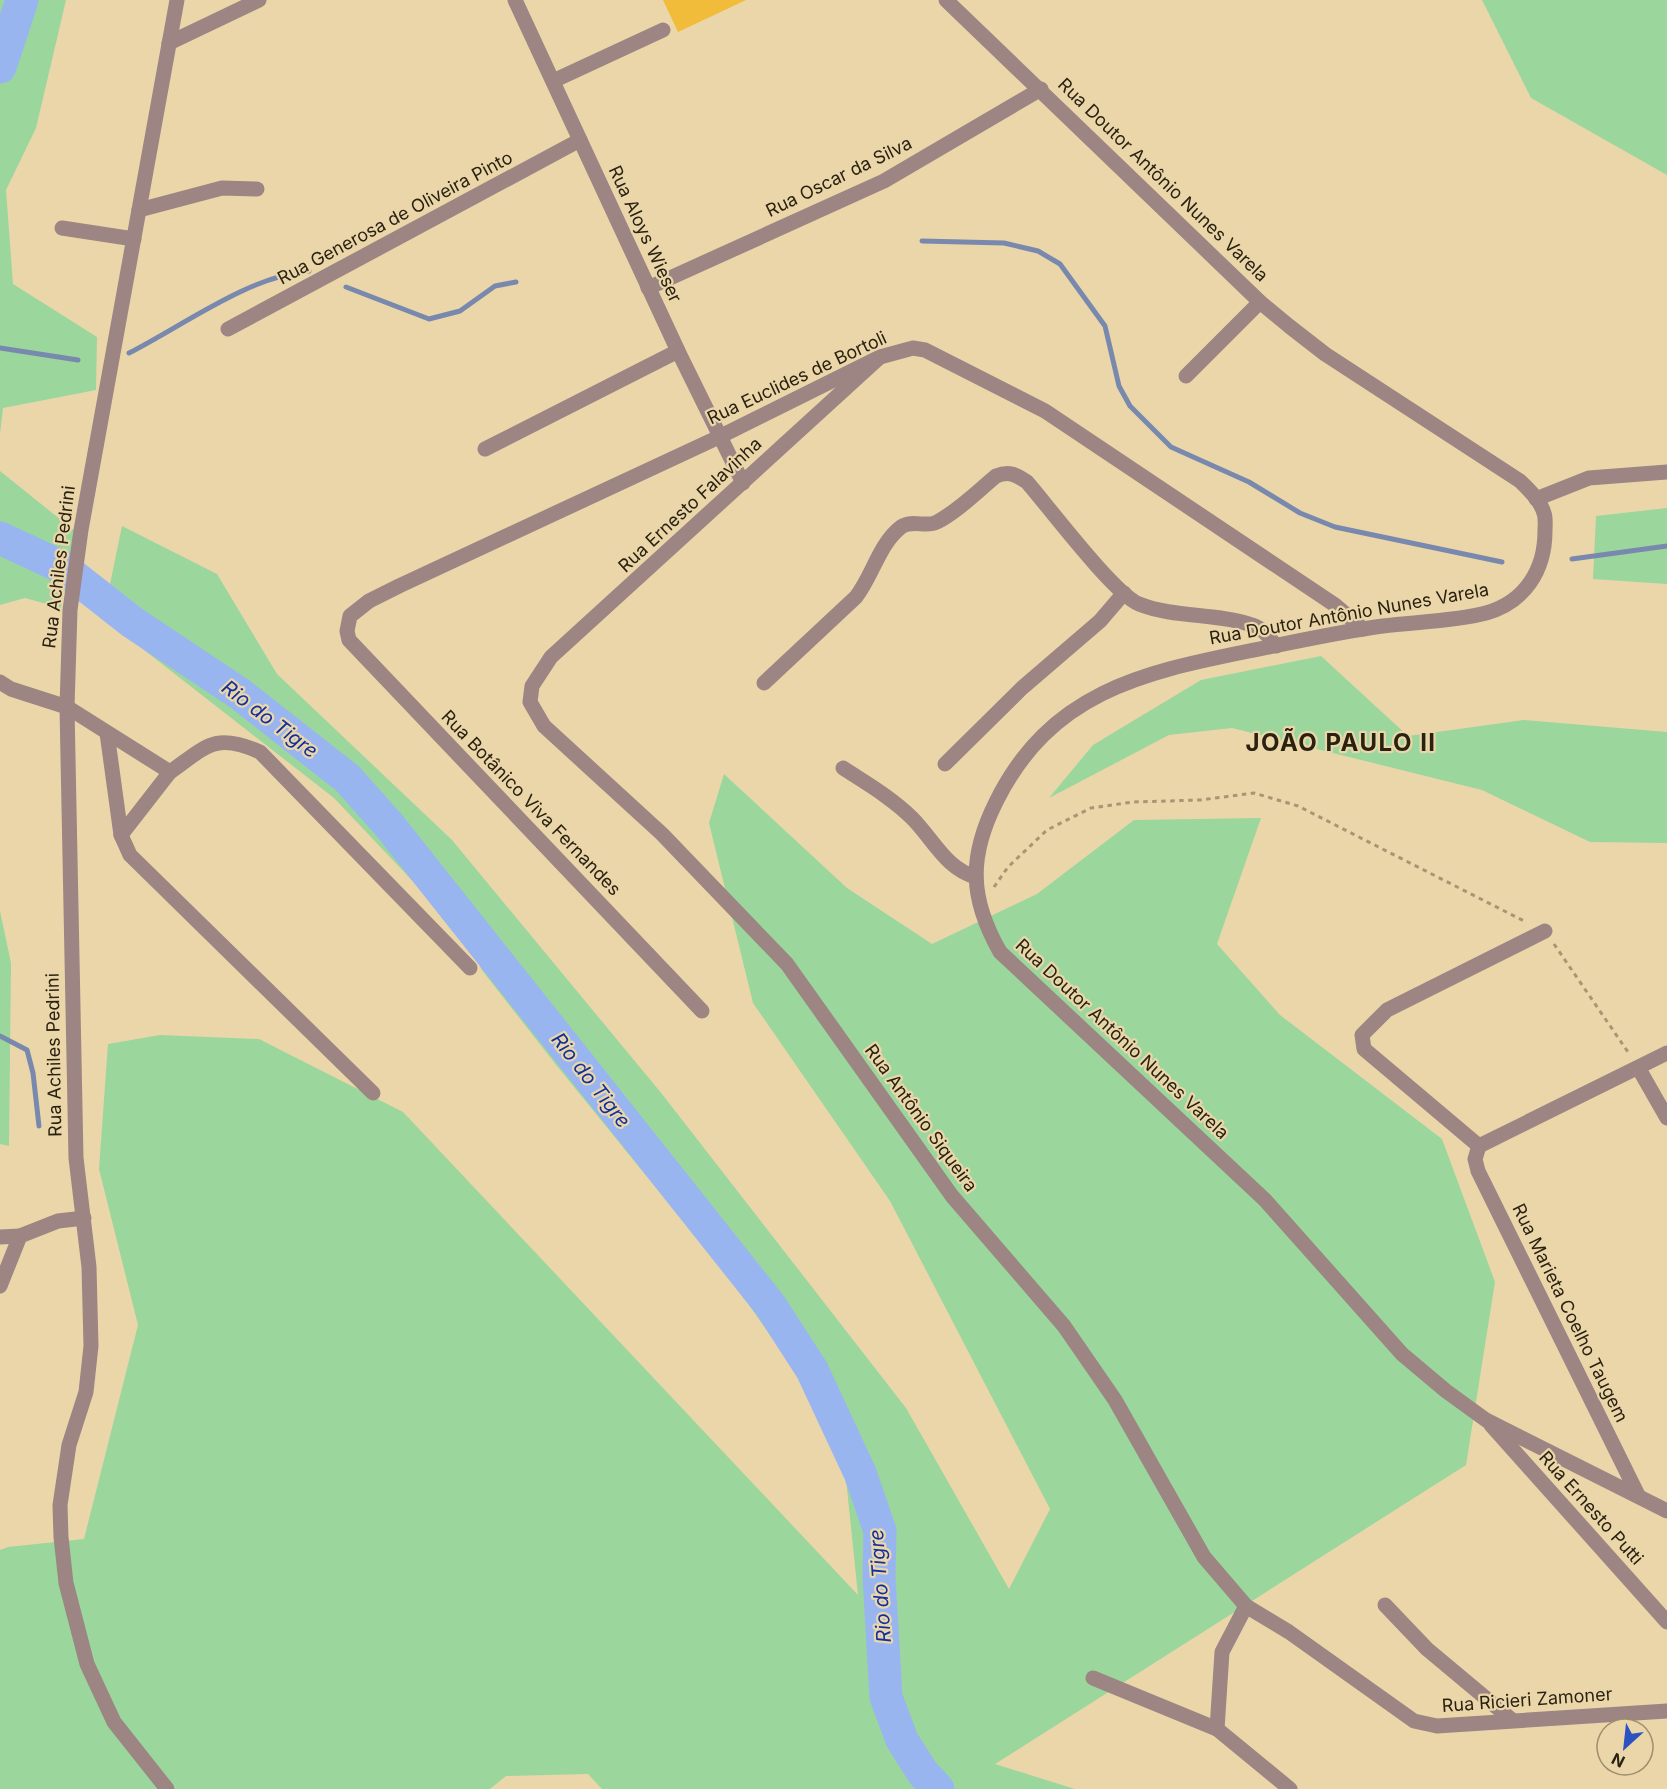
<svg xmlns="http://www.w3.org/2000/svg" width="1667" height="1789" font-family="Inter,sans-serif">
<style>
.green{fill:#9bd69d}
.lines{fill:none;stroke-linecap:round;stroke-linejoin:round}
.stream{stroke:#7889ad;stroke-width:5}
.river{stroke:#99b5f0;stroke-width:33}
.building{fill:#f1bc39}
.path{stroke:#a69673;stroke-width:3;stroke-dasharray:4.5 4.5;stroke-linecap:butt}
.minor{stroke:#9c8583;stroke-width:15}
.labels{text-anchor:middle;stroke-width:4.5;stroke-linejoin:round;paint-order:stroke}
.street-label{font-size:18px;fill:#2a2211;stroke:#ebd6aa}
.water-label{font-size:20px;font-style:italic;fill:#11309e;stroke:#ebd6aa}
.district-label{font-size:24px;font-weight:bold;letter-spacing:1.5px;fill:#2a2211;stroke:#ebd6aa}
</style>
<rect width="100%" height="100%" fill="#ebd6aa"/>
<!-- green -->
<g class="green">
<polygon points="0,0 66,0 36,128 6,190 13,284 97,337 96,390 3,408 0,434"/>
<polygon points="1482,0 1667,0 1667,175 1531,98"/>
<polygon points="0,471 76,532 61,608 25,598 0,605"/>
<polygon points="1667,508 1667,584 1593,579 1596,516"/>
<polygon points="122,526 217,574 277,674 452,840 662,1094 906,1408 1009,1589 1050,1509 890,1201 753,1003 709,823 724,774 847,888 932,944 1037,894 1134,820 1261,818 1217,944 1280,1015 1442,1139 1495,1282 1466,1465 995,1764 1075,1789 602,1789 588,1774 506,1776 490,1789 0,1789 0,1550 8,1547 84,1539 138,1325 99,1169 108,1044 160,1035 259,1039 403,1112 858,1595 846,1479 805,1385 735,1285 557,1066 481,969 477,951 436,897 423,892 334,798 103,618"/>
<polygon points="1321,656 1408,736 1524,720 1667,732 1667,843 1590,842 1482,790 1232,728 1169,735 1049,798 1093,745 1201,680"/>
<polygon points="0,911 11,963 9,1146 0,1144"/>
</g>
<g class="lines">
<!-- stream -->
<g class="stream">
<polyline points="922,241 1004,243 1038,251 1060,264 1105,326 1119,386 1130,406 1171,447 1249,482 1300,513 1335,527 1502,562"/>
<polyline points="346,287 429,319 460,311 495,286 516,282"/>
<polyline points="0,348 78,360"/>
<path d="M129,353C184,325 249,276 309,271"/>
<polyline points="1572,559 1667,546"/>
<polyline points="0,1036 27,1050 33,1073 39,1126"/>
</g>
<!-- river -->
<g class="river">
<polyline points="0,67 22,0"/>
<polyline points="0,538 62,567 132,622 240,694 347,778 389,825 770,1305 812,1370 860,1473 880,1531 879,1577 886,1697 902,1740 923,1773 938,1789"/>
</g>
</g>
<!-- building -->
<polygon class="building" points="663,0 746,0 678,32"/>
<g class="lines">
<!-- path -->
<g class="path">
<polyline points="994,887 1008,867 1047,830 1091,808 1133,802 1200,800 1254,793 1298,806 1526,922"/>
<polyline points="1554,944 1630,1055"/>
</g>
<!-- minor -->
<g class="minor">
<polyline points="515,0 678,351 743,483"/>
<path d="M946,0L1260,302L1289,326L1325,354L1520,481C1529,490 1540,500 1544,513C1546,518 1545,526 1545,531C1545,570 1525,602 1486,613C1457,621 1414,622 1383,626C1338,632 1294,642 1249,651C1140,673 1050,693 996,802C968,858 970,899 1000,952L1265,1200L1402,1354L1446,1391L1486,1420L1667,1511"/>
<polyline points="169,43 259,0"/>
<polyline points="553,81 663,30"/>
<polyline points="139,210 222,188 257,189"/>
<polyline points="62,228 134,239"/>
<polyline points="648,288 884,181 1041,89"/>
<polyline points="228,329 580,140"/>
<polyline points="880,357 551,657 532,686 530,702 544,726 662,834 787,964 952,1196 1064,1326 1115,1400 1204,1557 1246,1606 1289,1632 1414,1721 1437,1726 1667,1711"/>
<polyline points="1186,376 1260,302"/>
<polyline points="485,449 678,351"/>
<polyline points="1536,499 1589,478 1667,472"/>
<path d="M0,682L11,689L67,707L170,772C207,746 215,732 260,752L470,968"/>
<path d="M764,683L856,597C873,575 879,544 901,527C913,519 926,528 937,522C958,511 978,491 996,476C1009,471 1015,474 1027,482C1048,506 1114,594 1139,604C1174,618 1217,613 1252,625C1263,628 1269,637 1276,646"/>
<polyline points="107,733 121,835 130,855 373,1093"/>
<polyline points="945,764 1022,688 1100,621 1124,593"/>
<path d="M843,768C866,783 892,798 912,818C933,839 946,869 976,877"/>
<polyline points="121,835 170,772"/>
<polyline points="702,1011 349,640 347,631 350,616 369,601 399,586 719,437 880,357 913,348 925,350 1045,411 1335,605 1363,629"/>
<polyline points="1639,1069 1667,1118"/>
<polyline points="1479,1146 1475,1159 1478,1171 1638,1495"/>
<polyline points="1479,1146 1364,1049 1362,1035 1387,1010 1545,931"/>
<polyline points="1479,1146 1667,1053"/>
<polyline points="0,1237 20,1236"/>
<polyline points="0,1286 20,1236 58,1221 84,1218"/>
<polyline points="1491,1425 1667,1622"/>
<polyline points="1385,1605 1427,1649 1512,1720"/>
<polyline points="1093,1678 1217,1729 1290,1789"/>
<polyline points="1217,1729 1222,1652 1246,1606"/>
<polyline points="167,1789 114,1722 87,1664 66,1583 61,1537 60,1505 69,1445 86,1392 91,1346 89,1267 76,1158 67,707 70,610 81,530 177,0"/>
</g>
</g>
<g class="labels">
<!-- street labels -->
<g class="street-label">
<text transform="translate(839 177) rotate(-26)" y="6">Rua Oscar da Silva</text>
<text transform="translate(1163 180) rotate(44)" y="6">Rua Doutor Antônio Nunes Varela</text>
<text transform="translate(395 218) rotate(-28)" y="6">Rua Generosa de Oliveira Pinto</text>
<text transform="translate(645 234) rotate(65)" y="6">Rua Aloys Wieser</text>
<text transform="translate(797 378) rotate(-25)" y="6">Rua Euclides de Bortoli</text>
<text transform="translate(690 505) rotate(-43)" y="6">Rua Ernesto Falavinha</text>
<text transform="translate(59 567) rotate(-83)" y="6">Rua Achiles Pedrini</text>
<text transform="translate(1349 614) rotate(-10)" y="6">Rua Doutor Antônio Nunes Varela</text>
<text transform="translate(531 803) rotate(46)" y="6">Rua Botânico Viva Fernandes</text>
<text transform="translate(1122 1039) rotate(43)" y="6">Rua Doutor Antônio Nunes Varela</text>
<text transform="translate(54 1055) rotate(-91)" y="6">Rua Achiles Pedrini</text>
<text transform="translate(921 1118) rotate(54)" y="6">Rua Antônio Siqueira</text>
<text transform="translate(1570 1313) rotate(64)" y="6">Rua Marieta Coelho Taugem</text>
<text transform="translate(1591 1508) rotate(48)" y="6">Rua Ernesto Putti</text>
<text transform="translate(1527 1700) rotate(-4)" y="6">Rua Ricieri Zamoner</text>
</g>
<!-- water labels -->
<g class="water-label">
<text transform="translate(270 719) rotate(37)" y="7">Rio do Tigre</text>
<text transform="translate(591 1080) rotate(52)" y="7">Rio do Tigre</text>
<text transform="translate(880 1586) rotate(-94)" y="7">Rio do Tigre</text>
</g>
<!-- district labels -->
<g class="district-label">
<text x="1341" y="751">JOÃO PAULO II</text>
</g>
</g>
<!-- north arrow -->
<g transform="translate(1625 1747) rotate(207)"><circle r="28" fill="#ebd6aa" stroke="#9e8e6d" stroke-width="1.5"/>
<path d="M0-4.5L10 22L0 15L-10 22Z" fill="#2a52c1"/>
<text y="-9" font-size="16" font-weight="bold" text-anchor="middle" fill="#2a2211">N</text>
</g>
</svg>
